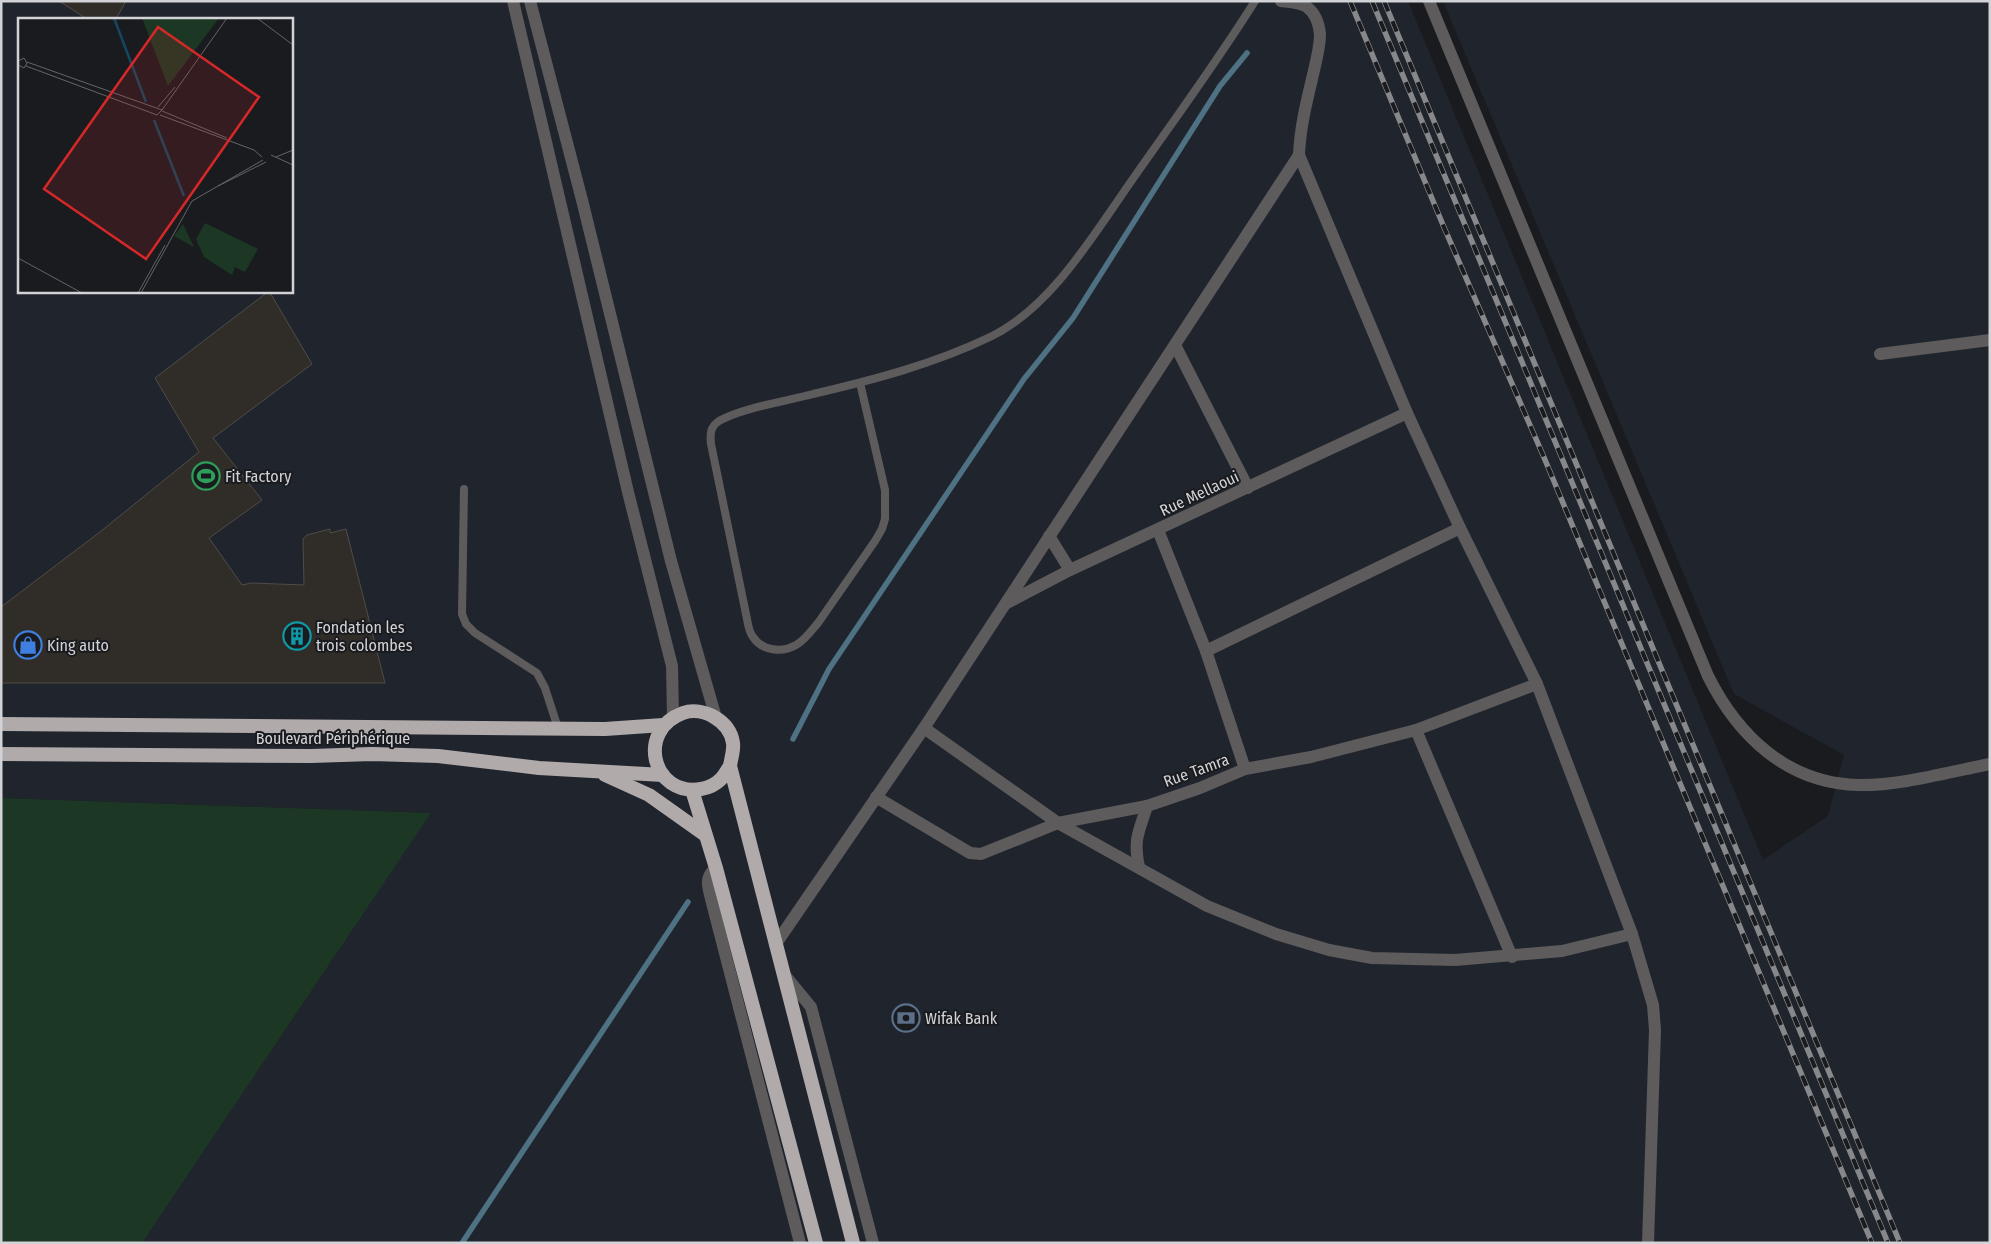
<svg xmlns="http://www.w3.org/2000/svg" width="1991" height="1244" font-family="'Fira Sans Condensed',sans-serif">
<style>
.built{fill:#20252d;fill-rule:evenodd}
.green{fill:#1c3824}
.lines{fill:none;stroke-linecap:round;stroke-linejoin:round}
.stream{stroke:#4e7183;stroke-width:5.5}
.building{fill:#302d29;stroke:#504c48}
.service{stroke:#5e5b5c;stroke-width:8}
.minor{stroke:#5e5b5c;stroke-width:12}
.tertiary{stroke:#5e5b5c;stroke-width:12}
.trunk{stroke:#b1aaab;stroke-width:14}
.rail-casing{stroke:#87888b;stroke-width:5.5}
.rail{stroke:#191b1f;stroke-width:4;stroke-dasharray:11;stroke-linecap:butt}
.labels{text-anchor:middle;stroke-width:4;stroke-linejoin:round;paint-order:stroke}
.poi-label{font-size:16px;fill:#d2d3d6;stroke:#191b1f;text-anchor:start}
.street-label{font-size:16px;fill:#d2d3d6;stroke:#191b1f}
.inset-river{fill:none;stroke:#15475f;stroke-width:2.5}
.inset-road{fill:none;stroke:#636568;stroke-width:1}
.view{fill:#d62828;fill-opacity:0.15;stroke:#d62828;stroke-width:2.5}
.inset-edge{fill:none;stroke:#d2d3d6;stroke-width:2.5}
</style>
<rect width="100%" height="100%" fill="#191b1f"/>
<!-- built -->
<path class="built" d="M1,1H1408L1763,860L1828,816L1844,755L1734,694L1443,1H1990V1243H142L431,813L1,798ZM19,19H291V291H19Z"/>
<!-- green -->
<polygon class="green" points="1,798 431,813 142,1243 1,1243"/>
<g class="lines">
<!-- stream -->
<g class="stream">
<polyline points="793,739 829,669 1024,379 1073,318 1220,86 1247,53"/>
<polyline points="462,1243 688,902"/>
</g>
</g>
<!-- building -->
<g class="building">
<polygon points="59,1 126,1 116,19 87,19"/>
<polygon points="269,291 312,364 213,438 262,500 209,538 242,585 251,583 304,585 303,539 307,535 330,529 330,533 346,529 385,683 1,683 1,607 100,532 199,452 155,378"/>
</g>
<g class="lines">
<!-- service -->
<g class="service">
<path d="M860,383L885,490V519L882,529L875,541L818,623C811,631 805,640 796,645C782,653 762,651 753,637C749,632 748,625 747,619L711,444C710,434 710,427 719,421C741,408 787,401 813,394C873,380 934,364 990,337C1053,307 1097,229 1137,173C1177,116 1218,60 1255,1"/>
<polyline points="464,489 462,614 466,624 475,633 537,673 545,688 558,728"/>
</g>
<!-- minor -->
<g class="minor">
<path d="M1281,1C1289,2 1299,2 1307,7C1315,13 1319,24 1320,34C1320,49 1315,65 1312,79C1306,104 1300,129 1299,155L1407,413L1460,528L1537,684L1632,934L1653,1005L1655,1030L1648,1243"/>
<path d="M1429,1L1708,676C1738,736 1787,783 1858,785C1900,786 1948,772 1990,764"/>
<polyline points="1175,345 1248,488"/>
<polyline points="1880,354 1990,340"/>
<polyline points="1158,530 1206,651 1245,769"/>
<polyline points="1049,536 1070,570"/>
<polyline points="1007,603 1070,570 1407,413"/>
<polyline points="1206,651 1460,528"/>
<polyline points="924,728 1058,823 1207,906 1276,934 1329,950 1372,958 1455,960 1562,951 1632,934"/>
<polyline points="1416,730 1512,957"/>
<polyline points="876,797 970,853 981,854 1058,823 1147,806 1200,788 1245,769 1311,757 1416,730 1537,684"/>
<path d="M1139,867C1133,839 1139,832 1147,806"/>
<path d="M716,868C704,877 708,886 711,899L800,1243"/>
<polyline points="775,945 924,728 1299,155"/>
<polyline points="783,973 811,1007 873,1243"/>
</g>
<!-- tertiary -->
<g class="tertiary">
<polyline points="513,1 628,492 672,666 673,717"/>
<polyline points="530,1 582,200 671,561 716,718"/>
</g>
<!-- trunk -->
<g class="trunk">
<polyline points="1,724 605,729 663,725"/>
<polyline points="1,754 311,756 372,754 438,756 539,768 663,775"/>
<path d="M730,766C727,770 725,775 721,779C716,784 708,788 701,789C652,797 636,730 683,713C703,706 730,721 733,743C734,750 731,759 730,766L853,1243"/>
<polyline points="605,775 649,795 704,834"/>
<polyline points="692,790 716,868 816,1243"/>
</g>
<!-- rail casing -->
<g class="rail-casing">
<g id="rail">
<polyline points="1350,1 1443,225 1543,455 1872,1243"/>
<polyline points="1372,1 1888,1243"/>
<polyline points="1384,1 1900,1243"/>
</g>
</g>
<!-- rail -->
<use href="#rail" class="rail"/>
</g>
<!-- icons -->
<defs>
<g id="stadium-ring" transform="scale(1.4375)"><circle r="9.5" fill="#191b1f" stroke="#2e9e5b" stroke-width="1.5"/><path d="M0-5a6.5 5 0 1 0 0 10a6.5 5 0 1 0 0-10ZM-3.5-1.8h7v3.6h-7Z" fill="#2e9e5b"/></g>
<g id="building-ring" transform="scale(1.4375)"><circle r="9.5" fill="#191b1f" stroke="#0f9aa8" stroke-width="1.5"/><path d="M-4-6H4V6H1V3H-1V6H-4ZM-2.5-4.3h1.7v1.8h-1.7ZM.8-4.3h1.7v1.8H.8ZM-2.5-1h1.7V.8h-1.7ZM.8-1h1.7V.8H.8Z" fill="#0f9aa8"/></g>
<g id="shop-ring" transform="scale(1.4375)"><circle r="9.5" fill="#191b1f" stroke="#3f7fe0" stroke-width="1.5"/><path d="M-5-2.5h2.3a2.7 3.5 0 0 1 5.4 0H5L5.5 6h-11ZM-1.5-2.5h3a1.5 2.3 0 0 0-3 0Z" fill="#3f7fe0"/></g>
<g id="bank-ring" transform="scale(1.4375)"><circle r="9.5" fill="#191b1f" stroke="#5c6f8a" stroke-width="1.5"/><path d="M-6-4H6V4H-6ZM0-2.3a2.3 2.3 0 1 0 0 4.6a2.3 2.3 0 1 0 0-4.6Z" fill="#5c6f8a"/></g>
</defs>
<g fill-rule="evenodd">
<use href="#stadium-ring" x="206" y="476"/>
<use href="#building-ring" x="297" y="636"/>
<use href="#shop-ring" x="28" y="645"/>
<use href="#bank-ring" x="906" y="1018"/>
</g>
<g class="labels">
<!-- poi labels -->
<g class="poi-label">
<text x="225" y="482">Fit Factory</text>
<text x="316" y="633">Fondation les<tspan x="316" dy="18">trois colombes</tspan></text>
<text x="47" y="651">King auto</text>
<text x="925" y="1024">Wifak Bank</text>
</g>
<!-- street labels -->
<g class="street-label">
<text transform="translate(1199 493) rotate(-25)" y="6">Rue Mellaoui</text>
<text x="333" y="744">Boulevard Périphérique</text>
<text transform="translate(1196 770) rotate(-20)" y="6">Rue Tamra</text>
</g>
</g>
<!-- overview -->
<g transform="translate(18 18)">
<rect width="275" height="275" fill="#191b1f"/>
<path d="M124,0H201L150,68ZM187,205L240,231L227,254L217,249L214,257L186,239L178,221ZM165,206L176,229L156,218Z" fill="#1c3824"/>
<path class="inset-river" d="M96,0L128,84M136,102L166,178"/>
<path class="inset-road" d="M239,0L275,27M0,43L6,40L9,45L6,50L0,47M9,44L144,92M8,48L139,97L144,92M140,89L157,69M144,92L209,0M144,93L209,120M142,97L236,132L244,139M253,137L275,147M258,139L275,132M200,168L248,144M0,240L64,275M120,275L147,227M123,275L174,183L245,142"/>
<path class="view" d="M140,9L241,79L128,241L26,171Z"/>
<rect width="275" height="275" class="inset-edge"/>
</g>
<!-- border -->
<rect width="1991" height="1244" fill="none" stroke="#d2d3d6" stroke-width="5"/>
</svg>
